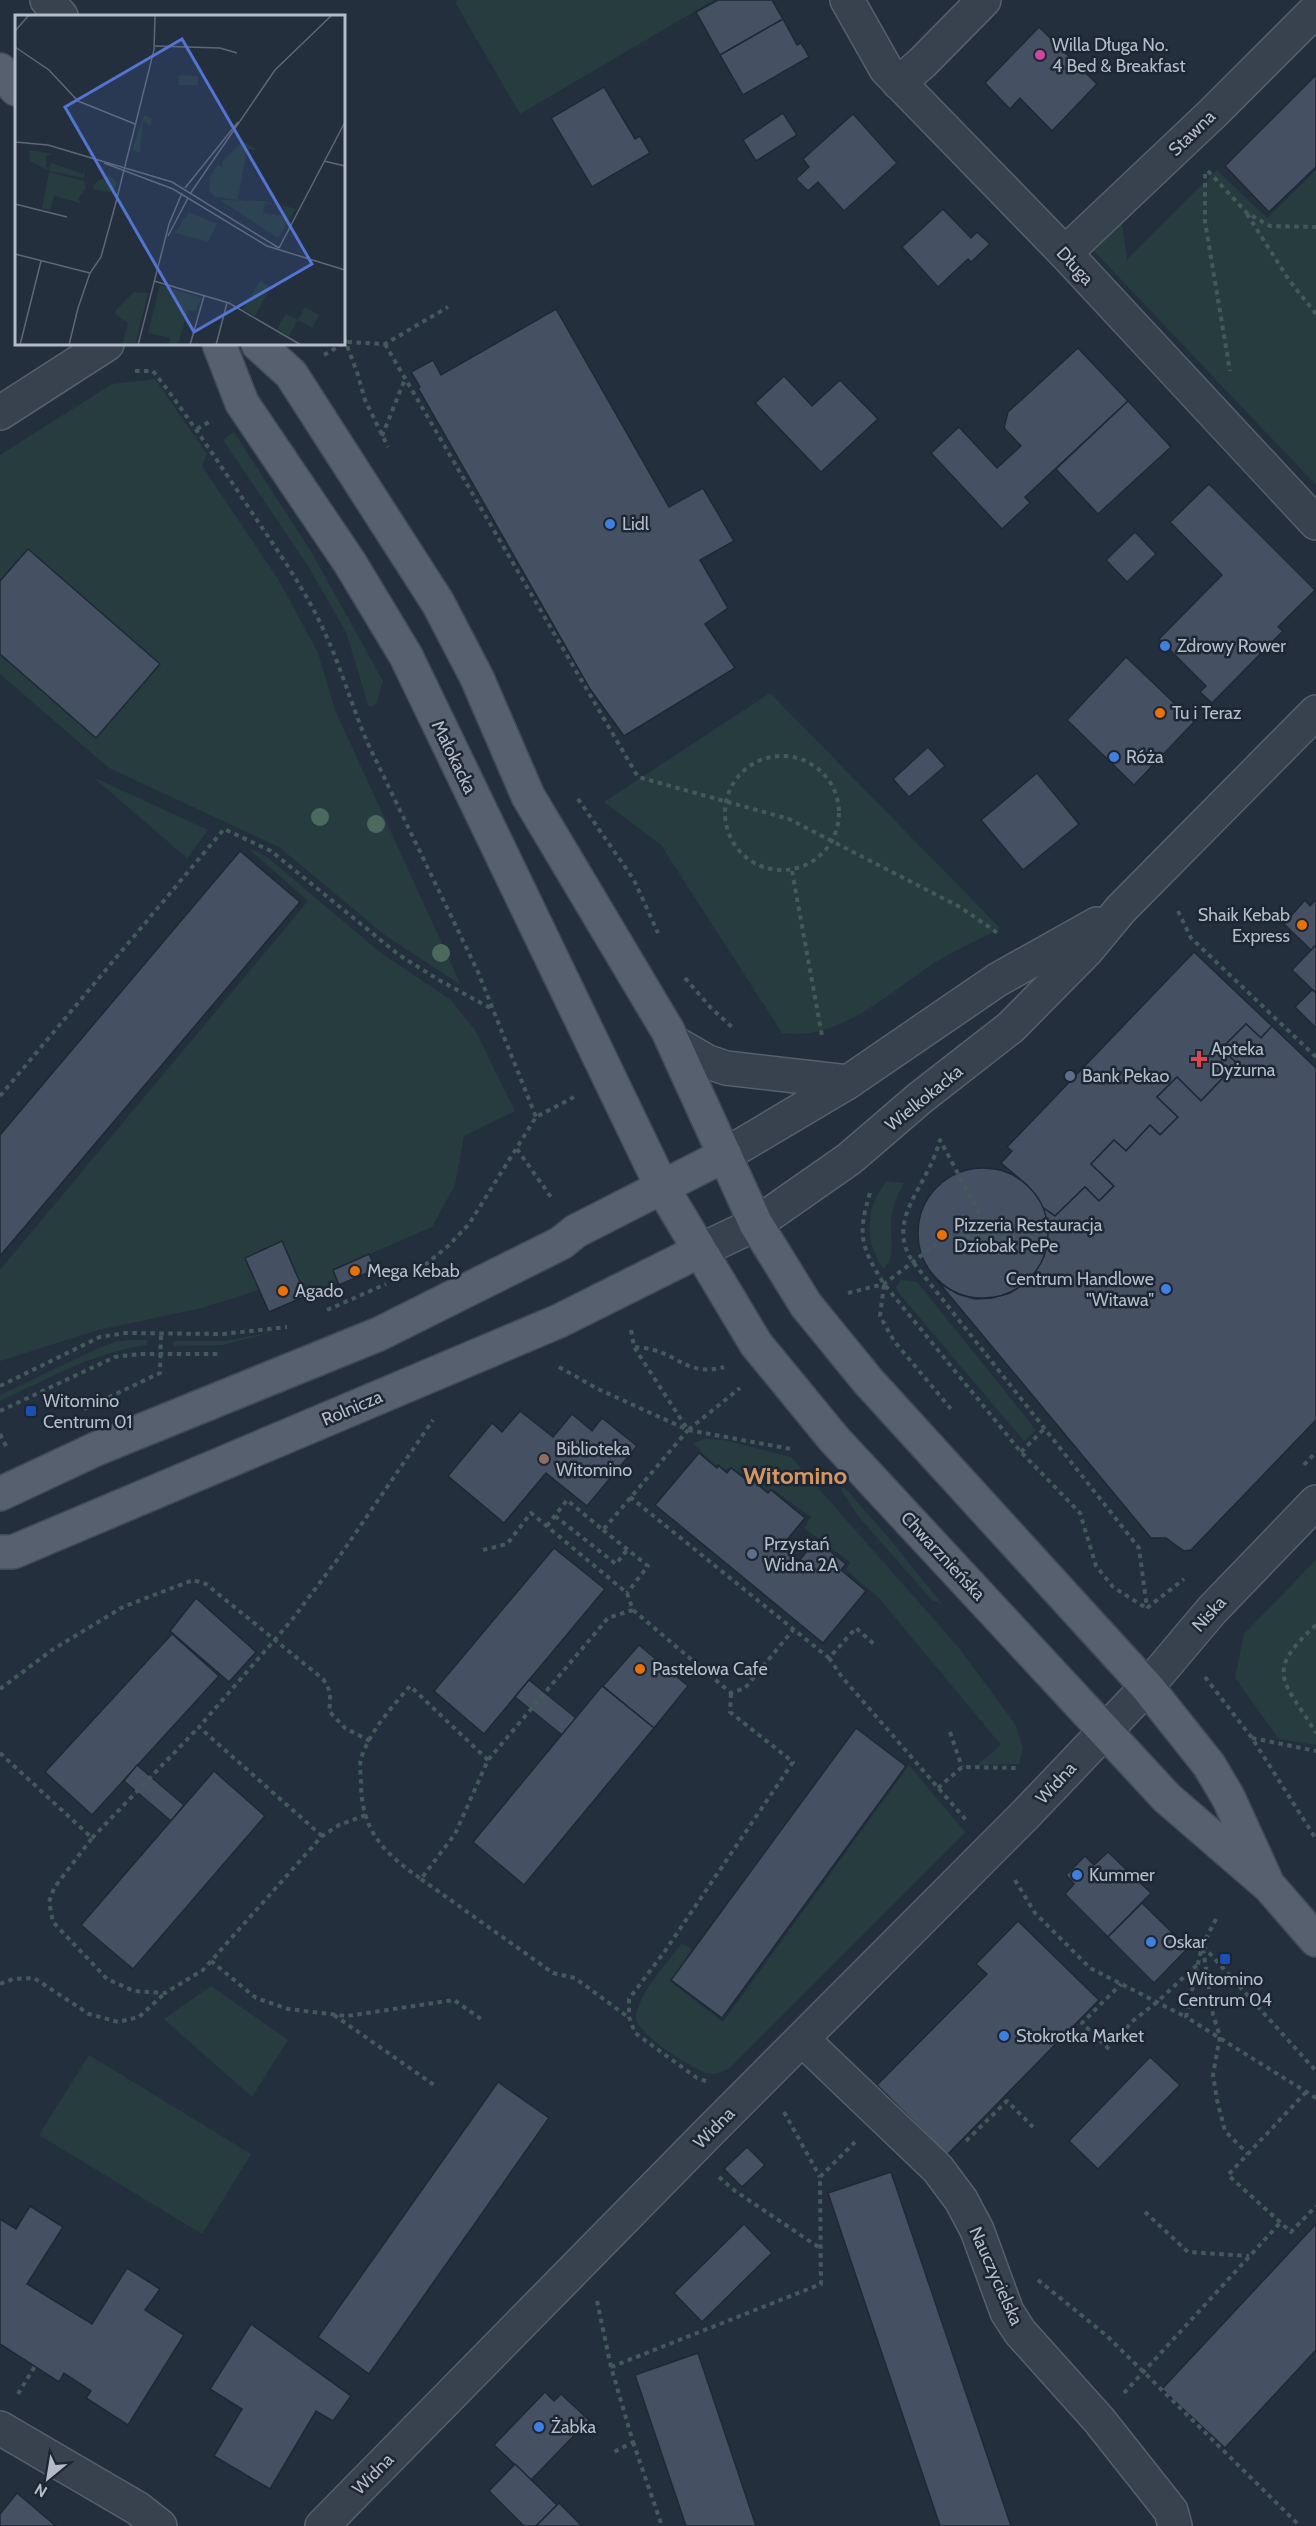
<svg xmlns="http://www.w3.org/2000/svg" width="1316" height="2526" font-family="Cabin,sans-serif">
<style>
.green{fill:#263c3f}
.building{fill:#455162;stroke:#1f2835;stroke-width:1.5}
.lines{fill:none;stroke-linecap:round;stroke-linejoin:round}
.minor-casing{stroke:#565f6c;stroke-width:36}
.major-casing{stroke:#414a57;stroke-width:36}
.path{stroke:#44595c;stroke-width:4;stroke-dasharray:4.5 4.5;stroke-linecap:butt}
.minor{stroke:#38414e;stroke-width:33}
.major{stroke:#56606e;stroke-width:33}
.tree{fill:#4b6a5d}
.hotel-dot{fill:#d1479c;stroke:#1d2633;stroke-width:2}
.shop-dot{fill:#3f7fe0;stroke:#1d2633;stroke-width:2}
.food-dot{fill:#e8710a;stroke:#1d2633;stroke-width:2}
.health-dot{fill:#e0444e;stroke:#1d2633;stroke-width:2}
.service-dot{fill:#5c6f8a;stroke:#1d2633;stroke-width:2}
.transit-dot{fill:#1a4fb4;stroke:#1d2633;stroke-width:2}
.education-dot{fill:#8d6e63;stroke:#1d2633;stroke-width:2}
.labels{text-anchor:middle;stroke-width:5;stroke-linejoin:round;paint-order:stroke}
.poi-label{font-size:18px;fill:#b4bcc9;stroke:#1d2633;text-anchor:start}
.street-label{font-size:18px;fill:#b4bcc9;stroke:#1d2633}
.district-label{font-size:24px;font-weight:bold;fill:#d59563;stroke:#1d2633}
.inset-road{fill:none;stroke:#5e6776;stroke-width:1.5}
.view{fill:#5274d3;fill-opacity:0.15;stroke:#5274d3;stroke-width:3}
.inset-edge{fill:none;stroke:#b4bcc9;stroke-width:3}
</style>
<rect width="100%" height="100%" fill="#242f3e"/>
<!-- green -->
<g class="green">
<polygon points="458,0 714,0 520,114 455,2"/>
<polygon points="1217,170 1267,218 1316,170 1316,485 1092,249 1121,216 1127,260"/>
<polygon points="155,379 207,454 202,466 280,582 318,653 335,710 461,985 386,936 279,847 109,768 0,674 0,654 96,738 160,664 28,549 0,581 0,455 112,384"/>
<polygon points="234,432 312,553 383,681 376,704 369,707 346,632 308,566 223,440"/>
<path d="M770,693L1000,928C978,940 955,950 934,963C890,992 839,1042 782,1033L661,845L604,802Z"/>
<polygon points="93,777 208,830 187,858"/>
<polygon points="248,848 267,857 381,953 451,1000 475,1030 515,1111 464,1136 455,1185 432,1227 333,1270 337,1283 306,1296 282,1241 245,1258 259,1290 202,1308 98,1330 0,1361 0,1270 308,901"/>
<path d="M887,1181L904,1183C897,1195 893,1206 891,1219C889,1236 898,1257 883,1269C864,1240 865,1207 887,1181Z"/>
<polygon points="901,1280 917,1282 1036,1430 1024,1441 898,1292 896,1287"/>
<polygon points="272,1332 223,1345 174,1346 173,1341 225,1341"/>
<path d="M130,1340H147V1345C94,1352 48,1379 0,1401V1395L101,1347L115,1342Z"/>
<polygon points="704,1439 724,1440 791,1457 959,1648 1015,1724 1023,1748 1019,1764 977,1765 1001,1745 878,1597 846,1570 850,1562 804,1528 811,1517 772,1489 769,1492 731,1467 726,1470 718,1464 715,1466 693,1443"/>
<polygon points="844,1487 888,1537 942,1604 932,1600 858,1516 841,1490"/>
<polygon points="1316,1560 1316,1745 1279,1739 1235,1678 1244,1634"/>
<path d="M909,1765L965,1832L729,2068C721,2072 716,2075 707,2073C693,2070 635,2032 636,2018C637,1995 668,1962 682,1943L692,1950L671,1982L723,2022Z"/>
<polygon points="211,1986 288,2040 252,2097 164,2019"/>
<polygon points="89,2055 251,2154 202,2234 39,2135"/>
</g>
<!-- building -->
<g class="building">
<polygon points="718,0 772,0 783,19 720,55 696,12"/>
<polygon points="783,19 797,45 801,43 809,57 743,95 720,55"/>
<polygon points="1039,27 1097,84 1052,131 1020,98 1010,109 985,83"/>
<polygon points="1316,75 1316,167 1269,212 1225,166"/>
<polygon points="604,87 635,139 640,136 650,153 592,187 551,118"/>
<polygon points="783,113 797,135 756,161 743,140"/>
<polygon points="853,114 897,163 844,211 818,182 808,191 796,179 809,167 803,159"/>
<polygon points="943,209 971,238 977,232 990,244 971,262 968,259 938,287 902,247"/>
<polygon points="556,309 669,507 703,488 734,541 700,560 728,608 705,624 735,668 624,736 590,689 418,388 420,387 411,372 433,360 441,375"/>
<polygon points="1078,348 1128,401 1025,497 1030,503 1002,529 931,453 959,427 997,468 1021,446 1004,428 1008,412"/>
<polygon points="784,376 812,406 840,380 878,419 821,472 755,403"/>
<polygon points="1128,401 1171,447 1098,514 1056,469"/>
<polygon points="1209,484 1315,590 1278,627 1283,631 1212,703 1200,692 1206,686 1159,639 1222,575 1170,522"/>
<polygon points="1135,532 1156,554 1127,582 1106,560"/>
<polygon points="28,549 160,664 96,738 0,654 0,581"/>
<polygon points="1126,657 1194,722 1134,785 1067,720"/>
<polygon points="928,747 945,766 909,797 893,779"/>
<polygon points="1037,773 1079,824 1023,870 981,820"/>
<polygon points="240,851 300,902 0,1256 0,1135"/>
<polygon points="1305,900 1310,906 1316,900 1316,945 1311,950 1284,924"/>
<polygon points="1316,945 1316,993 1292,970"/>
<polygon points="1194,952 1272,1026 1261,1038 1246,1024 1221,1049 1237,1063 1201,1101 1177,1077 1157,1097 1178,1117 1160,1135 1150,1125 1126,1151 1114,1140 1091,1164 1114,1186 1099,1201 1085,1187 1055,1216 1042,1207 1027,1185 1001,1163 1012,1151 1007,1147"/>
<polygon points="1312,990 1316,993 1316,1028 1295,1007"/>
<polygon points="1246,1024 1261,1038 1272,1026 1316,1068 1316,1420 1191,1550 1184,1551 1166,1538 1151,1538 930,1272 942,1285 958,1294 975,1299 992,1298 1010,1293 1024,1284 1036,1271 1044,1256 1048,1228 1042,1207 1055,1216 1085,1187 1099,1201 1114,1186 1091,1164 1114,1140 1126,1151 1150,1125 1160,1135 1178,1117 1157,1097 1177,1077 1201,1101 1237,1063 1221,1049"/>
<circle cx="983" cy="1233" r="65"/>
<polygon points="282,1241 306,1296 269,1312 245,1258"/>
<polygon points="369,1254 376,1269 339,1285 333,1270"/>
<polygon points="520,1411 553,1437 572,1414 592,1431 602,1418 637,1446 587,1506 546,1473 504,1523 448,1476 492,1423 502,1432"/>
<polygon points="699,1453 717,1468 719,1466 727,1473 731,1468 748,1481 750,1478 768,1493 771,1490 805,1518 781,1547 799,1561 816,1540 846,1564 841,1570 866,1591 823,1643 655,1505"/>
<polygon points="554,1548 605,1589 484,1734 434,1691"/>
<polygon points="196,1598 256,1652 229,1682 170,1631"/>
<polygon points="172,1634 219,1676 92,1815 45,1772"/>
<polygon points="639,1645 688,1686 654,1728 603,1686"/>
<polygon points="529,1680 576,1718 562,1735 515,1697"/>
<polygon points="602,1686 654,1728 524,1885 473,1842"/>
<polygon points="856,1728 906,1766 722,2018 671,1980"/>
<polygon points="137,1765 184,1805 171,1821 124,1781"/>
<polygon points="214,1771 265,1816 133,1969 81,1925"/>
<polygon points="1108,1852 1151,1893 1108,1937 1065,1894 1074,1884 1066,1875 1085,1856 1094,1865"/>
<polygon points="1142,1903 1188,1948 1154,1983 1108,1937"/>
<polygon points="1018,1921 1099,2000 947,2155 877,2085 987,1974 976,1964"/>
<polygon points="1150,2057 1180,2085 1098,2169 1069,2141"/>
<polygon points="498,2082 549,2118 369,2374 318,2337"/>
<polygon points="747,2147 765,2165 742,2187 724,2169"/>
<polygon points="891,2172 988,2458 1011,2526 940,2526 828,2193"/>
<polygon points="30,2206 63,2227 27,2284 92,2324 127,2268 160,2289 145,2310 184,2335 128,2425 86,2398 91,2391 64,2373 59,2382 0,2344 0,2219 16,2229"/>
<polygon points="744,2224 772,2253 702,2322 674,2293"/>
<polygon points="1316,2224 1316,2350 1225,2448 1162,2389"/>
<polygon points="251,2324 351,2396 333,2421 316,2411 270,2489 214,2456 242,2409 210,2389"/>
<polygon points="698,2353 756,2526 686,2526 635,2375"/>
<polygon points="545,2392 554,2401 561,2394 589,2420 531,2480 494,2445"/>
<polygon points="515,2464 557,2505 536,2526 524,2526 489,2491"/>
<polygon points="17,2493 56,2526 0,2526 0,2514"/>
<polygon points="559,2503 582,2526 536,2526"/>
</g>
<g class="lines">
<!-- minor casing -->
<g class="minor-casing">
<g id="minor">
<polyline points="47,0 61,16"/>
<polyline points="847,0 886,69 1065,253 1316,523"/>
<polyline points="899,83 922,63 984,0"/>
<polyline points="1065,253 1213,113 1316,10"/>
<polyline points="0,413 107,344"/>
<polyline points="675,1043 708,1062 726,1068 848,1082"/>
<polyline points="725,1155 848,1082 997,980 1097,924"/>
<polyline points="699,1251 756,1224 849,1159 920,1098 1011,1027 1087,950 1121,909 1316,712"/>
<polyline points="802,2039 938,2169 961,2200 977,2230 1007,2312 1020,2332 1099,2420 1171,2511 1175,2526"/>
<polyline points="0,2428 137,2508 160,2526"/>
<polyline points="322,2526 710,2131 1025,1815 1147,1687 1212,1610 1316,1502"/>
</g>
</g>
<!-- major casing -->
<g class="major-casing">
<g id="major">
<polyline points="0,70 16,89"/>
<polyline points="219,344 242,403 350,563 406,656 662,1187 756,1344 834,1439 1167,1798 1270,1887 1316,1940"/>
<polyline points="258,344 291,374 438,603 477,678 528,796 668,1031 756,1224 806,1305 868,1381 1147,1687 1209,1765 1228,1797 1265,1878"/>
<polyline points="0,1494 96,1449 379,1334 561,1243 576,1231 725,1155"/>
<polyline points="0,1552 13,1552 559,1321 699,1251"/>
</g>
</g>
<!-- path -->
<g class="path">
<polyline points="1208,171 1247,213 1270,226 1316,227"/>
<polyline points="1205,174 1205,222 1230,371"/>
<polyline points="1247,214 1289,280 1316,314"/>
<polyline points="344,338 357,372 365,400 388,447"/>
<polyline points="385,344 638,777 789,819 960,907 999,934"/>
<polyline points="324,355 346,342 385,344 448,307"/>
<path d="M135,371H153C189,417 220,465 253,514C278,552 305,589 324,631C342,669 352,708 369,746L478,972L536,1117"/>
<polyline points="197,429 209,422"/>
<polyline points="382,436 405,379"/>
<circle cx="782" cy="813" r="57"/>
<polyline points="578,799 634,880 658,933"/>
<polyline points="792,871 822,1036"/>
<polyline points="1178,911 1191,938 1316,1057"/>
<polyline points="685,978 711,1008 732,1027"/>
<polyline points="0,1096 224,829 271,851 399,955 439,980 494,1010"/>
<polyline points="517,1149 553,1200"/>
<path d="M870,1193C857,1235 861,1247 884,1284L1021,1452L1080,1513L1096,1566L1113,1587L1146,1608"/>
<path d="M992,1237L940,1140C937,1150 933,1161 928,1170C913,1201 890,1228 913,1262L1139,1548L1147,1608"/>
<polyline points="425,1265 448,1246 469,1224 536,1117 574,1097"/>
<polyline points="884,1285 880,1316 894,1341 951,1409"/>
<polyline points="848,1293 884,1284 947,1236 1048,1239"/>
<polyline points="327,1310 386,1284"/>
<polyline points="631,1330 634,1347 688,1430 740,1388"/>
<path d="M635,1347C641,1348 648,1348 654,1350C681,1358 691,1376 724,1367"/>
<polyline points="559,1367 598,1389 688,1430 791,1449"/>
<polyline points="0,1386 100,1337 125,1333 223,1334 287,1327"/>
<polyline points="84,1409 160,1373 161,1334"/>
<polyline points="0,1411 115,1357 140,1354 221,1354"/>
<polyline points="0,1434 6,1446"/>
<polyline points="1021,1452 1045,1428"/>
<polyline points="1304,1465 1316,1452"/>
<polyline points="630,1497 829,1658 856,1628 874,1644"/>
<polyline points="555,1516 616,1564 627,1550"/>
<polyline points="547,1526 567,1500 603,1530 688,1430"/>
<polyline points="603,1530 648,1566 627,1593"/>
<polyline points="483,1550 507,1544 531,1513 627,1593 633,1610 731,1693 745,1688 793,1630"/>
<polyline points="1147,1608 1184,1579"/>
<path d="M1316,1625C1262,1674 1285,1681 1316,1733"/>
<polyline points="829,1658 842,1677 966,1820"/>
<polyline points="1205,1677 1252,1738 1316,1839"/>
<path d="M0,1689L52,1650L123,1607L193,1580L206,1584L323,1679C331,1690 331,1698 329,1711L345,1728L370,1741"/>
<polyline points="950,1732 962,1767"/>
<polyline points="1252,1738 1316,1751"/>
<polyline points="0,1753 92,1838 54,1888 49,1902 53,1922 107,1979 134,1991 165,1993 203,1970 322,1836 339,1825 366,1815"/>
<path d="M488,1760L410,1686C392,1707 369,1732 361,1759C359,1766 361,1775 361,1782C361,1831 384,1853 421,1879L455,1834L488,1760L608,1618L633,1610"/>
<polyline points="938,1788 962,1767 1016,1768"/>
<polyline points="322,1836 199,1727 291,1621 337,1560 433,1420"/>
<polyline points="92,1838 199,1727"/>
<polyline points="421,1879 553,1973 575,1978 628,2017"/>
<polyline points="1015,1880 1035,1913 1090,1968 1186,2017"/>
<polyline points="1216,1919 1202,1946 1186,2017 1316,2098"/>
<polyline points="1203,1946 1316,2071"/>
<polyline points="1203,1949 1213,2015 1220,2036 1213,2075 1217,2100 1225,2131 1248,2154"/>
<polyline points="211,1961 256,1998 288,2009 347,2016 454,2000 481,2019"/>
<polyline points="0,1984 13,1979 34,1978 89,2014 118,2022 139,2017 165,1993"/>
<polyline points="334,2015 434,2085"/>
<polyline points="1122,2036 1130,2023 1157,2002 1197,1965"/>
<polyline points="1109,2049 1082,2023 1121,1984"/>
<polyline points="706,2081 697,2078 635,2033 629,2017 629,1999 665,1951 793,1762 730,1712 731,1693"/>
<polyline points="1306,2092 1228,2175 1291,2232 1316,2206"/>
<polyline points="784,2112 820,2177"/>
<polyline points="966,2141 1007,2101 1033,2127"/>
<polyline points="719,2177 735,2191 820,2248"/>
<polyline points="1145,2212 1188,2252 1249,2256"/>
<polyline points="1038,2280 1107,2336 1300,2526"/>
<polyline points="597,2301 611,2367 633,2442 614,2452"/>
<polyline points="611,2367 821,2284 820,2177 855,2142"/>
<polyline points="1124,2393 1280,2223"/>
<polyline points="18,2394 35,2366"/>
<polyline points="633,2442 662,2526"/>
</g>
<!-- minor -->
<use href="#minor" class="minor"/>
<!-- major -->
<use href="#major" class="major"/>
</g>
<!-- trees -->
<g class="tree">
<circle cx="320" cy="817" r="9"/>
<circle cx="376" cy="824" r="9"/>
<circle cx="441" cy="953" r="9"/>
</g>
<!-- markers -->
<circle class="hotel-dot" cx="1040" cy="55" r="6"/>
<g class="shop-dot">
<circle cx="610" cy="524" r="6"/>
<circle cx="1165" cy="646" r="6"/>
<circle cx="1114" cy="757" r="6"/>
<circle cx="1166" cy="1289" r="6"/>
<circle cx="1077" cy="1875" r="6"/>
<circle cx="1151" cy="1942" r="6"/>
<circle cx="1004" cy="2036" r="6"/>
<circle cx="539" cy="2427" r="6"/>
</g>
<g class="food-dot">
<circle cx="1160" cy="713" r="6"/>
<circle cx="1302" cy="925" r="6"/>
<circle cx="942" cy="1235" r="6"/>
<circle cx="355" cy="1271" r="6"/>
<circle cx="283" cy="1291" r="6"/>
<circle cx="640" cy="1669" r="6"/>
</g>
<path class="health-dot" d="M1196 1050h6v6h6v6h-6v6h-6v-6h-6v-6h6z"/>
<g class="service-dot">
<circle cx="1070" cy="1076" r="6"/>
<circle cx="752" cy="1554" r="6"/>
</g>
<g class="transit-dot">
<rect x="25" y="1405" width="12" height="12" rx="3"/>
<rect x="1219" y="1953" width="12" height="12" rx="3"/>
</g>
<circle class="education-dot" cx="544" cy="1459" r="6"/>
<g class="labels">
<!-- poi labels -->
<g class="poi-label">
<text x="1052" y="51">Willa Długa No.<tspan x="1052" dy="21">4 Bed &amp; Breakfast</tspan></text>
<text x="622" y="530">Lidl</text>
<text x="1177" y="652">Zdrowy Rower</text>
<text x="1172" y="719">Tu i Teraz</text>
<text x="1126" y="763">Róża</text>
<text x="1290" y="921" text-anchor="end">Shaik Kebab<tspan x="1290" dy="21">Express</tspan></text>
<text x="1211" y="1055">Apteka<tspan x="1211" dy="21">Dyżurna</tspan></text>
<text x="1082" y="1082">Bank Pekao</text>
<text x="954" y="1231">Pizzeria Restauracja<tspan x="954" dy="21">Dziobak PePe</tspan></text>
<text x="367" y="1277">Mega Kebab</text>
<text x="1154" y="1285" text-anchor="end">Centrum Handlowe<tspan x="1154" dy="21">"Witawa"</tspan></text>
<text x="295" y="1297">Agado</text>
<text x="43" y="1407">Witomino<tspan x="43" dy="21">Centrum 01</tspan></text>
<text x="556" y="1455">Biblioteka<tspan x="556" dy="21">Witomino</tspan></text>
<text x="764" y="1550">Przystań<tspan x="764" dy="21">Widna 2A</tspan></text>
<text x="652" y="1675">Pastelowa Cafe</text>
<text x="1089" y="1881">Kummer</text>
<text x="1163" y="1948">Oskar</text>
<text x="1225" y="1985" text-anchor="middle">Witomino<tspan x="1225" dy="21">Centrum 04</tspan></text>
<text x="1016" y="2042">Stokrotka Market</text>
<text x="551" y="2433">Żabka</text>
</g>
<!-- street labels -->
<g class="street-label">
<text transform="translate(1192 133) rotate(-44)" y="6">Stawna</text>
<text transform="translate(1075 266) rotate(47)" y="6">Długa</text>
<text transform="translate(454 757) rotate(64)" y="6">Małokacka</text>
<text transform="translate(924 1098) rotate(-39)" y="6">Wielkokacka</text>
<text transform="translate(352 1408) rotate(-23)" y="6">Rolnicza</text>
<text transform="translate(943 1556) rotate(47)" y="6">Chwarznieńska</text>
<text transform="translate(1209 1614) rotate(-48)" y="6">Niska</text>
<text transform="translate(1056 1783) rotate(-47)" y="6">Widna</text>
<text transform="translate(714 2128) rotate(-45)" y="6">Widna</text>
<text transform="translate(996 2276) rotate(66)" y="6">Nauczycielska</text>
<text transform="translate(373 2474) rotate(-45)" y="6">Widna</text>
</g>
<!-- district labels -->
<g class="district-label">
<text x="795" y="1484">Witomino</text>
</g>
</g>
<!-- overview -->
<g transform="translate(15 15)">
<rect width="330" height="330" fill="#242f3e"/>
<path d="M164,60L183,61V70H164ZM129,100L137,103L136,111L128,106L125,138L117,135ZM228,126L242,135L232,134L223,184L231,186L201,182L194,176L195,162L203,149L208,153L207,147ZM14,135L38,139L31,141L32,155L15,146ZM36,148L68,159L70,151L69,163L34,156ZM34,157L69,166L71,173L63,184L66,188L39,181L35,196L27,193ZM93,160L102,167L99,178L78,174L79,170L74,172ZM205,185L248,186L281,194L263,223ZM250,188L268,192L266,201L248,198ZM174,197L202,209L193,227L160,218ZM245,266L256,272L240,301L228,294ZM145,270L187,283L180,296L173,295L163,330H154L155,323L133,318ZM119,277L133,278L120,330H107L113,308L100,299L101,295ZM290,292L304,300L297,313L283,305L274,321L262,314L271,299L283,305Z" fill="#263c3f" fill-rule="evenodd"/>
<path class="inset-road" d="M0,16L14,0M140,31L205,33L222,38M0,32L34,55L63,86L120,109M0,127L33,130L157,167L264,233M309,146L330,151M89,148L158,174L252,231L330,255M170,173L223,107M175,179L260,55L317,0M0,189L52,202M153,221L173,183M264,233L330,107M0,239L75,258M139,266L214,288L286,330M5,330L26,246M54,330L63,293L75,258L86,242L100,191L139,35L140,0M123,330L154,209L167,178M175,330L189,281M201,330L212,288"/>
<path class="view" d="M167,24L297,249L179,317L50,92Z"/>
<rect width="330" height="330" class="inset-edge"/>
</g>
<!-- north arrow -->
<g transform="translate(48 2478) rotate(210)" stroke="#1d2633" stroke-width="4.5" paint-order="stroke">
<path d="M0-4.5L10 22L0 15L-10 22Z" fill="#b4bcc9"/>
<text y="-9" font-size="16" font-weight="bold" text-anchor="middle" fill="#b4bcc9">N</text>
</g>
</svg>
